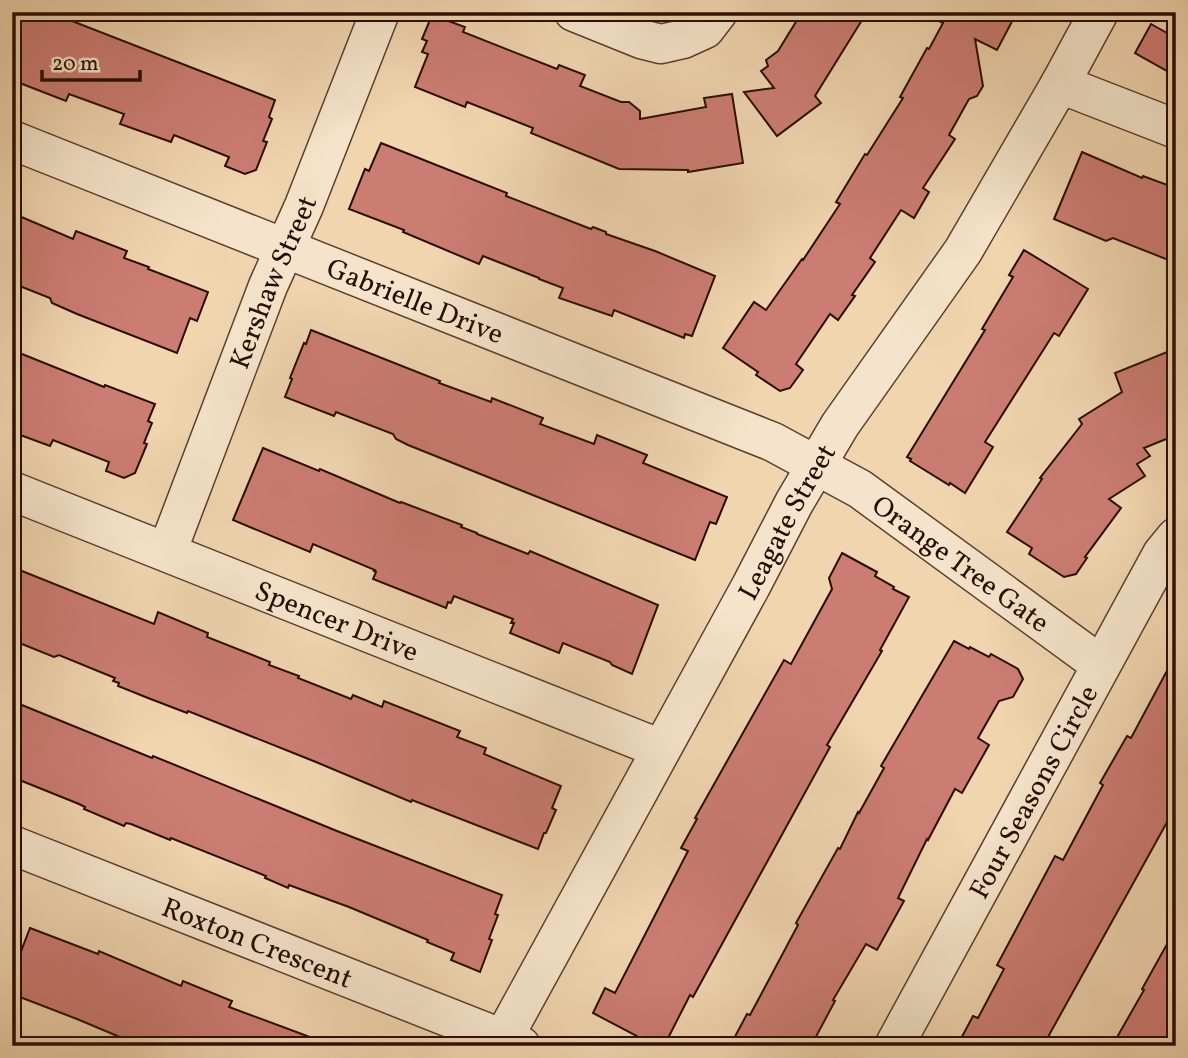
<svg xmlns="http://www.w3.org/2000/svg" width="1188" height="1058" font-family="Vollkorn,serif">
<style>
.building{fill:#cb7c73;stroke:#290d00;stroke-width:2}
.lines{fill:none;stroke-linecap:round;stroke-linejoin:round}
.minor-casing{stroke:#5b3f2c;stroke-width:41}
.minor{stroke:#f5e4cb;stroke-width:38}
.labels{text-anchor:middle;stroke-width:6;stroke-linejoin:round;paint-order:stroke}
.street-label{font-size:28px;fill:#290d00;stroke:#f5e4cb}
</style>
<rect width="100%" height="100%" fill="#f0d5af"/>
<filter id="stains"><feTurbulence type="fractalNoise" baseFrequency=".00286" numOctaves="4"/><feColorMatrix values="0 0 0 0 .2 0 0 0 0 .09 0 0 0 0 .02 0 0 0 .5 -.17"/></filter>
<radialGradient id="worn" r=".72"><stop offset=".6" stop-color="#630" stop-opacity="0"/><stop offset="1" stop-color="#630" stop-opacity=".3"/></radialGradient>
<!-- building -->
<g class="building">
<polygon points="12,12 49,12 275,100 269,117 272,119 263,141 267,142 256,170 245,174 225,166 229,157 174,135 171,142 120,124 124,114 69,94 66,101 12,80"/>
<polygon points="802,12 867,12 815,96 821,103 777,136 744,92 774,88 761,71 768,66 766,60 778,51"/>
<polygon points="922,12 1017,12 997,50 975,39 983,86 977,96 969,99 949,135 955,139 923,188 929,192 914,218 901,210 870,258 875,262 852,295 855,296 838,320 830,314 796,364 803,370 790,388 780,391 756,375 758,372 723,348 754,302 766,310 802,259 803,260 840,204 836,202 865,154 867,155 903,98 900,97 927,48 929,49 943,23"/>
<polygon points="432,15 465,27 463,32 557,69 559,65 585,75 580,86 621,102 629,102 640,111 640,119 706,107 704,98 732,94 743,163 688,172 688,170 619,169 531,133 533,128 467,102 465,107 415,87 428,54 422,52 427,41 422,39"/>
<polygon points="1151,24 1176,38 1176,76 1135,53"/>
<polygon points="381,143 507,193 506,196 591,229 593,227 606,232 606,234 655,251 715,276 692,336 685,334 684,338 614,310 612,316 559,298 563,288 539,279 539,278 483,256 479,264 403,232 404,230 349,209 365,169 369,171"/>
<polygon points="1082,152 1142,178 1143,176 1173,187 1168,201 1176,204 1176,263 1113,238 1106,241 1054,219"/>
<polygon points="12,213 73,239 76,231 127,251 124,258 149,267 148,269 208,292 197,321 190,318 177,353 77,314 52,303 50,298 12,283"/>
<polygon points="1024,250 1088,289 1059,336 1054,333 985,442 993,447 965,493 950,483 949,485 910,461 911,459 907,457 985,330 982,329 1013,277 1009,275"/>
<polygon points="311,330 440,381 439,383 491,402 492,398 543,418 540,424 594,444 597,435 647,455 643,463 727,497 716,524 710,522 695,560 408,445 396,439 393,434 336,412 334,416 285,397 292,379 290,378 304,343 306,344"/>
<polygon points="12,350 104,387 105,385 155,404 148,421 152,423 144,443 147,444 135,473 124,478 106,471 109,462 53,440 50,446 12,432"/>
<polygon points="1167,352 1176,373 1176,435 1144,448 1150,456 1137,464 1145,476 1109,499 1121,508 1085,557 1087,558 1076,574 1064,577 1029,554 1032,548 1007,532 1042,479 1040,478 1082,424 1079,419 1122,392 1115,373"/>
<polygon points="263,448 319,471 320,469 400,503 401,502 462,525 461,527 477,533 477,534 528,554 530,551 658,605 632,674 612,665 610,662 563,643 559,653 510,633 514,623 511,623 513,619 454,596 451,603 448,602 446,608 373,579 376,572 374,571 375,570 313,544 310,552 233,520"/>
<polygon points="842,553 877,572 875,576 894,587 893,589 909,597 880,650 882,651 827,745 830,747 693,997 690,995 664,1046 648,1037 646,1041 593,1013 605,988 615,993 688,851 681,848 697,819 695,818 784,660 791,664 832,589 829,578"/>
<polygon points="12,567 154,624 158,612 208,633 207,637 270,662 269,665 299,676 298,678 351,699 353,695 382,707 384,701 460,731 457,737 486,748 484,754 561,786 552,808 556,810 546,833 544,833 538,849 412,800 411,802 316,762 188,711 187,713 148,698 118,686 119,683 113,681 115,678 59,655 54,657 12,640"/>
<polygon points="954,641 969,649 970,647 989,657 991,654 1018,669 1023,679 1013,697 999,701 978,738 989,745 962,793 955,789 928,840 927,839 898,898 904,901 877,950 866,944 833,1000 835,1001 811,1046 730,1046 747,1014 750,1015 798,925 796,923 838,848 840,849 858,812 859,813 884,768 881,766"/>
<polygon points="1176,654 1176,806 1043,1046 957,1046 973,1016 978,1018 1004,969 997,965 1055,856 1063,860 1103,785 1100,783 1127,736 1131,738"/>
<polygon points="12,701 152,758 153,756 337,831 502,895 495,914 498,915 489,939 492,940 480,972 451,960 454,953 427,942 428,940 349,907 289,885 288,888 265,878 266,876 171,838 170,840 131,824 126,823 124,826 84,809 85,807 79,804 12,777"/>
<polygon points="30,928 98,954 99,951 181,986 183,981 232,1001 229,1007 326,1043 326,1046 141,1046 77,1019 12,994 12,975"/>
<polygon points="1176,928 1176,1046 1112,1046 1144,990 1142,989"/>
</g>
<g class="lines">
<!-- minor casing -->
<g class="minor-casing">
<g id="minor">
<polyline points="574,12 641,39 661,44 683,39 705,29 718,12"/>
<polyline points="1060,84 1176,129"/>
<path id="s1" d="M12,140L773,442L860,489L1101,665"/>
<path id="s2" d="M12,491L661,749"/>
<path id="s3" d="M167,552L268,286L304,206L380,12"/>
<path id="s4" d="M12,845L521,1046"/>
<path id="s5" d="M499,1046L751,586L794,503L840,425L963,251L1060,84L1099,12"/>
<path id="s6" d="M894,1046L1162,554L1176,537"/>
</g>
</g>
<!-- minor -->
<use href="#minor" class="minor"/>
</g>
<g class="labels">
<!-- street labels -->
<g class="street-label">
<text dy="10" stroke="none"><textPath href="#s3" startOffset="290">Kershaw Street</textPath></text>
<text dy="10" stroke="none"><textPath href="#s1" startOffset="434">Gabrielle Drive</textPath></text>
<text dy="10" stroke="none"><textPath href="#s5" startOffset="598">Leagate Street</textPath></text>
<text dy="10" stroke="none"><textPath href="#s1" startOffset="1043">Orange Tree Gate</textPath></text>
<text dy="10" stroke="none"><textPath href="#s2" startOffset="350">Spencer Drive</textPath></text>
<text dy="10" stroke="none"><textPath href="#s6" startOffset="290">Four Seasons Circle</textPath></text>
<text dy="10" stroke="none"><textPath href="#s4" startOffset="264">Roxton Crescent</textPath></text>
</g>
</g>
<!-- margin -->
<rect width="1188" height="1058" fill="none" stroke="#f0d5af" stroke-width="42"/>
<rect x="14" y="14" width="1160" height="1030" fill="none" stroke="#290d00" stroke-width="3.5"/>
<rect x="21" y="21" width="1146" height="1016" fill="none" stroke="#290d00" stroke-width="2"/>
<!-- scale -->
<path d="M42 70v10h98v-10" fill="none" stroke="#290d00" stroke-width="3.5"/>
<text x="52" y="70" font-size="21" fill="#290d00" stroke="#f5e4cb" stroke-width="5" paint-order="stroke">20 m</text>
<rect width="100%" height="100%" filter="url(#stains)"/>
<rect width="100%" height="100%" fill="url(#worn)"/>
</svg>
